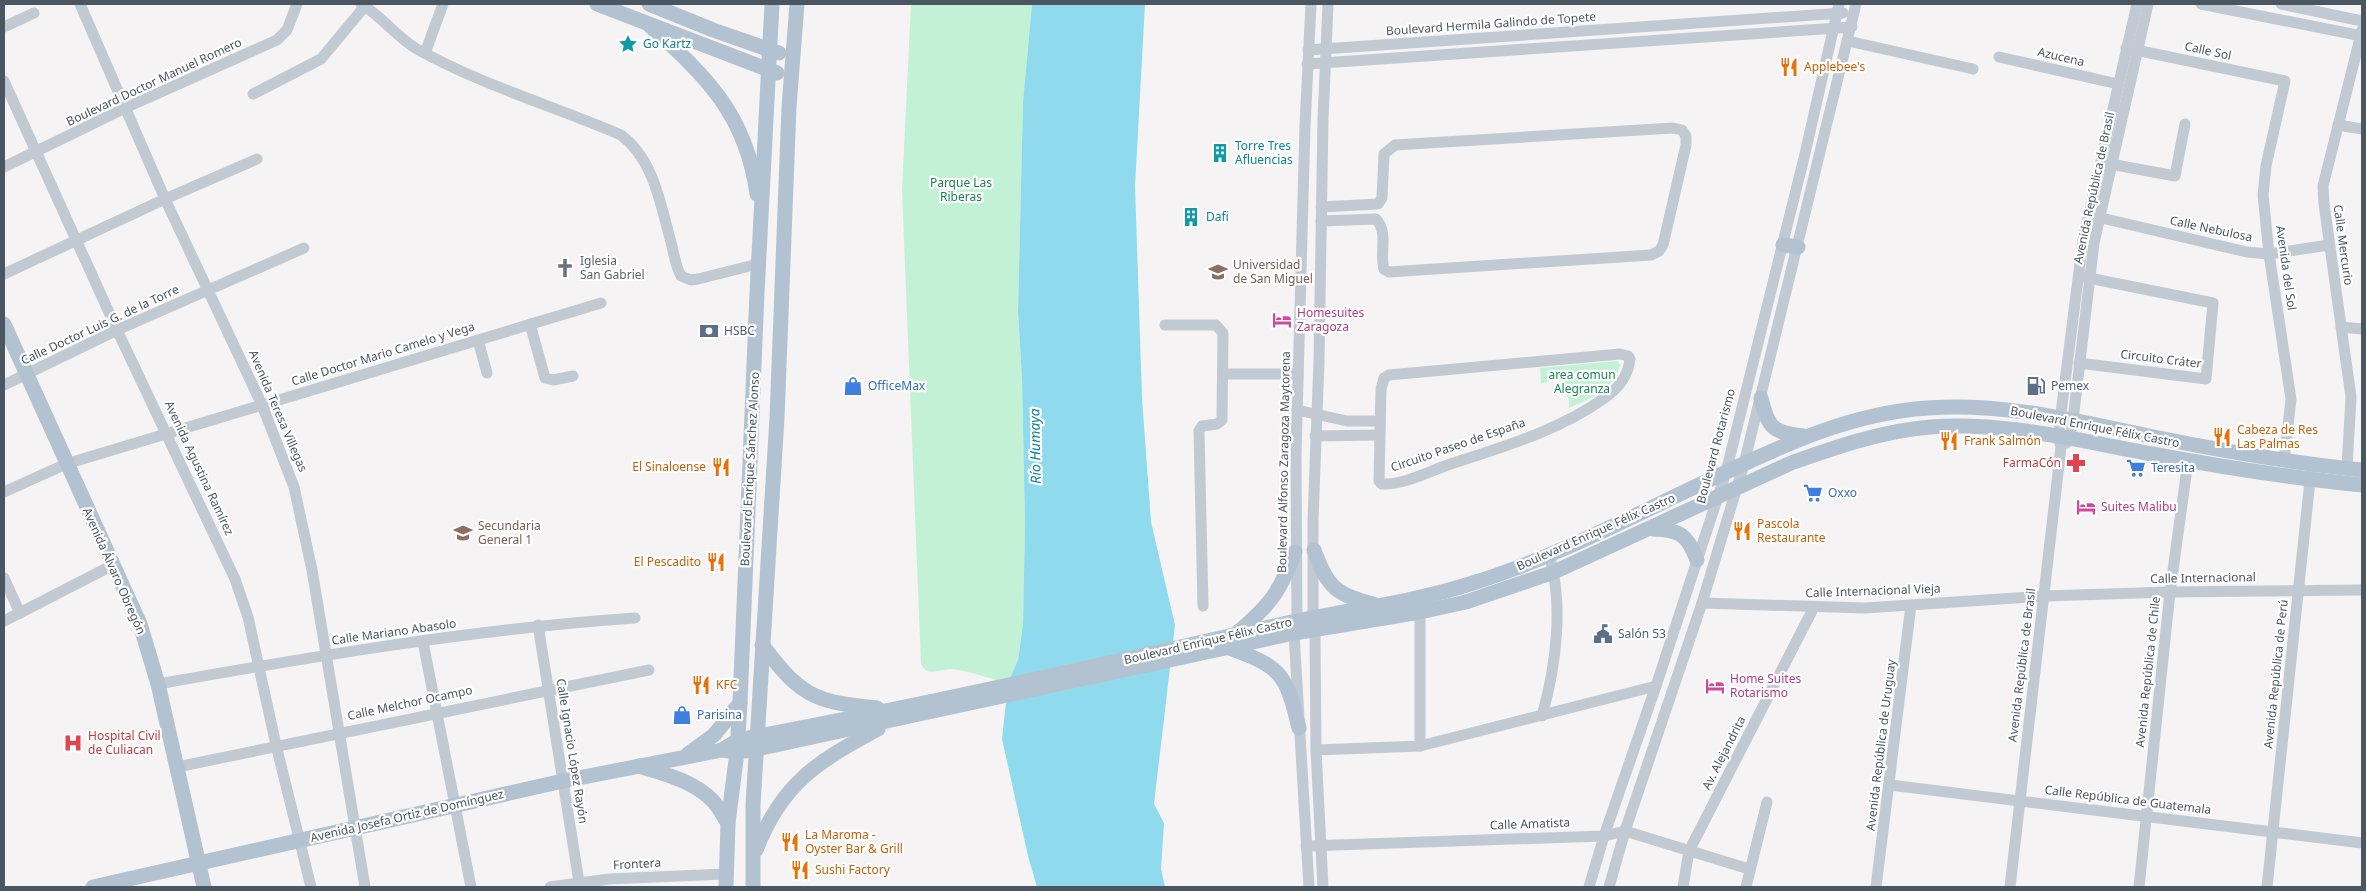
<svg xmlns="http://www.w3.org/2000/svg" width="2366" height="891" font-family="'Noto Sans',sans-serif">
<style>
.green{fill:#c3f1d5}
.water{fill:#90daee}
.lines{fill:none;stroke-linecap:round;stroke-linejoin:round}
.minor{stroke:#c1cad2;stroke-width:11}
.major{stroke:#b3c2d1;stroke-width:15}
.labels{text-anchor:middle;stroke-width:4.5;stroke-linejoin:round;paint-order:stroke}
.street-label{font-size:12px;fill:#4a5661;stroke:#fff}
.culture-label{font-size:12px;fill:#0d838f;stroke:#fff;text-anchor:start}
.food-label{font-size:12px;fill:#c56008;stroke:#fff;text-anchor:start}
.park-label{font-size:12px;fill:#17864f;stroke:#fff}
.worship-label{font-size:12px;fill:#5b616d;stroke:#fff;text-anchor:start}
.education-label{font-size:12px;fill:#785e54;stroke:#fff;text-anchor:start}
.hotel-label{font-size:12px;fill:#b23c85;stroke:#fff;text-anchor:start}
.service-label{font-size:12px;fill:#4e5e75;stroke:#fff;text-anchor:start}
.shop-label{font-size:12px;fill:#366cbe;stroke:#fff;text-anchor:start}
.health-label{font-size:12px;fill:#be3a42;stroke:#fff;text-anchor:end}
.water-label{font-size:14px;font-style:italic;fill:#0c7c9b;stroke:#fff}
</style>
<rect width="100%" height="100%" fill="#f5f3f3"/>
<!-- green -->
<g class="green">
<path d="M911,4H1032L1023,102L1018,312L1022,378L1025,524L1023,624L1018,660L1008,683C995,680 960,668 949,669C938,670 927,677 921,664L902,190Z"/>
<path d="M1617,361L1620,365C1614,390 1590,399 1569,408V400L1558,378L1541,384L1540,368Z"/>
</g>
<!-- water -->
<polygon class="water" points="1032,4 1145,4 1135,186 1142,398 1151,522 1175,625 1154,804 1164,823 1161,869 1165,887 1037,887 1028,856 1002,739 1008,683 1018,660 1023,624 1025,524 1022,378 1018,312 1023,102"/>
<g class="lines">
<!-- minor -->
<g class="minor">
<polyline points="80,4 165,199 262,405 294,487 312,570 365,887"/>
<path d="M361,4C382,16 396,37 417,49C481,85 554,106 621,135C655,160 661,208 672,246C674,256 676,267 681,276L691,280L698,279L758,264"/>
<polyline points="2201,4 2362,36"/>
<polyline points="2281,4 2362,21"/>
<polyline points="4,27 34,13"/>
<polyline points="1848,41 1973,69"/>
<polyline points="2126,48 2285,81 2266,166 2263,195 2269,254 2291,399 2284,461"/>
<polyline points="1308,50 1843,13"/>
<polyline points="425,53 443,4"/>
<polyline points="1999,57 2118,84"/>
<polyline points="1307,64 1852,27"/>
<polyline points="4,81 117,330 235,579 248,617 276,745 311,887"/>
<polyline points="253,94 321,59 365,6"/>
<polyline points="2338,125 2362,129"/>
<polyline points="2105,163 2175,176 2185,124"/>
<polyline points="4,167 125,108 277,40 287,30 297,4"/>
<polyline points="2093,216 2247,252 2269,254 2329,245"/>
<path d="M1321,221L1376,219C1389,233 1379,253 1384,269L1389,272L1651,255L1659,251L1663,245L1686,145V136L1682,130L1673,128L1395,145L1384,154L1382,198L1378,204L1321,207"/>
<polyline points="4,274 165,199 257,159"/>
<polyline points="530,324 545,378 553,380 573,376"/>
<polyline points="1165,325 1216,325 1223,333 1222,420 1217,424 1202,426 1199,431 1203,606"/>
<polyline points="2341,327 2362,329"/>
<polyline points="478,340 487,373"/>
<path d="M1620,354L1628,356L1630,359C1628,377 1617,390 1603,399C1557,432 1498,448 1445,466C1426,473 1402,485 1382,484L1379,481L1381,389L1384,378L1389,375Z"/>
<polyline points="2079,363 2206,379 2213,303 2084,277"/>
<polyline points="1223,374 1298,374"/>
<polyline points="4,385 117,330 304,248"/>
<polyline points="1297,410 1347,421 1380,421"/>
<polyline points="1315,436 1379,435"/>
<polyline points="2066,443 2070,439 2073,420 2094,243 2148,4"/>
<polyline points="2347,468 2351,397 2324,204 2323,186 2362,30"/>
<polyline points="4,492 66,464 601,303"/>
<polyline points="4,578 20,613"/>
<polyline points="1702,603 1865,608 2045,596 2170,592 2362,590"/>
<polyline points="1420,612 1420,746"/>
<polyline points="1313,618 1313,520 1319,361 1323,119 1328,4"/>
<polyline points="4,621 113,565"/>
<polyline points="1297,621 1296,454 1305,126 1311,4"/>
<polyline points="538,625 579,882"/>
<polyline points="1315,630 1316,750 1323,887"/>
<polyline points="1294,633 1309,887"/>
<polyline points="423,642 471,887"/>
<path d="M158,684C316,656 475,629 635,618"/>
<path d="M1542,716C1556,666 1564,605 1549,555"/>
<polyline points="1316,750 1420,746 1656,686"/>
<polyline points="177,767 649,670"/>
<polyline points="1890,785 2362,843"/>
<polyline points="1306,846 1604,836 1625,831 1749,869"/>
<polyline points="550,887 609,879 725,874"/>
<polyline points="1589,887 1604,836 1656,686 1726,472 1804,158 1839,4"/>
<polyline points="1609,887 1625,831 1702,603 1744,464 1856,4"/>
<polyline points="1683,887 1689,851 1814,607"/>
<polyline points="1746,887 1767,802"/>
<polyline points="1876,887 1911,605"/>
<polyline points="2010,887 2061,447 2058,437 2083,240 2137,4"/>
<polyline points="2139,887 2170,592 2188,461"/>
<polyline points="2267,887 2311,471"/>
</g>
<!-- major -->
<g class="major">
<polyline points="597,4 777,73"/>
<polyline points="649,4 713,30 779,53"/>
<path d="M649,25C706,76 746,114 757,194"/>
<polyline points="1783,245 1798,247"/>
<polyline points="4,324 140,624 158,684 204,887"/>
<path d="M1761,398C1768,428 1773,433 1804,436"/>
<path d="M1653,529C1680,530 1687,534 1697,560"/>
<path d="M1314,550C1328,589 1336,594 1376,605"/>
<path d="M1237,633C1271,604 1279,593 1295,552"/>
<path d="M762,645C774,660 786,677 802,688C823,704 851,705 877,708"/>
<path d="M1229,648C1282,667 1286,674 1299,728"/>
<path d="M722,750L738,740C920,706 1102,665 1283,624C1346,610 1411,603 1473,583C1553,558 1629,518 1705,482C1777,448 1848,413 1928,408C2004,402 2080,422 2154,437C2223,451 2292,463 2362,470"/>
<polyline points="688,754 714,735 740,703"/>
<path d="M639,766C664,774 694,781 713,801C719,807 723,816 728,823"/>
<path d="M756,850C782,783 817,762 878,729"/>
<path d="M93,887L563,781L722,750L737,752L757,749L1294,633L1420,612L1466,602L1554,572L1791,463C1836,447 1882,431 1930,427C2004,421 2080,441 2152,454C2222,467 2292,478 2362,485"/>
<polyline points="726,887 728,823 737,752 740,703 757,293 772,4"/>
<polyline points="753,887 753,805 777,418 789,107 797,4"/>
</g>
</g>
<!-- icons -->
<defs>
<g id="sight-bare" transform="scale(1.5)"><path d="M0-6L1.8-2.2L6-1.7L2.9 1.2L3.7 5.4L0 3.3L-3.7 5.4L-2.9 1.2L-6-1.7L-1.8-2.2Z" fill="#0f9aa8" stroke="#fff" stroke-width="2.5" paint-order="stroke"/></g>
<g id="restaurant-bare" transform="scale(1.5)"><path d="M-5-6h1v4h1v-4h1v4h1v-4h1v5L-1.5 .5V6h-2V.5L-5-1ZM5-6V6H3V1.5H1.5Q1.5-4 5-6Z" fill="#e8710a" stroke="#fff" stroke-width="2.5" paint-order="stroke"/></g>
<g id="building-bare" transform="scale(1.5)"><path d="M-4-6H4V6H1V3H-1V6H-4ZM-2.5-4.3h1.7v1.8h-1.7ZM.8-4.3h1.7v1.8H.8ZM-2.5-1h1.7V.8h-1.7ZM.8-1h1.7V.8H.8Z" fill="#0f9aa8" stroke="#fff" stroke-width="2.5" paint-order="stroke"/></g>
<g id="church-bare" transform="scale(1.5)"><path d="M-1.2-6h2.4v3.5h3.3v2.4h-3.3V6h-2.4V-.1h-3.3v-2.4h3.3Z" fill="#6b7280" stroke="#fff" stroke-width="2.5" paint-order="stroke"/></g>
<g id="university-bare" transform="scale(1.5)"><path d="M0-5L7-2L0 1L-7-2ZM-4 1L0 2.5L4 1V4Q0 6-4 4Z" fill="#8d6e63" stroke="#fff" stroke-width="2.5" paint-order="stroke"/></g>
<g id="hotel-bare" transform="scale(1.5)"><path d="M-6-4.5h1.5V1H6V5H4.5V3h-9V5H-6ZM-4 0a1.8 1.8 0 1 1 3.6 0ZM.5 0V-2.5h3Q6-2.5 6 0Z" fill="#d1479c" stroke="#fff" stroke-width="2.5" paint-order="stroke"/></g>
<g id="bank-bare" transform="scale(1.5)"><path d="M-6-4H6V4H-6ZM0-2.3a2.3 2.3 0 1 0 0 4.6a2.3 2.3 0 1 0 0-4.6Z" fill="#5c6f8a" stroke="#fff" stroke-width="2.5" paint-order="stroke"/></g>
<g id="shop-bare" transform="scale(1.5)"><path d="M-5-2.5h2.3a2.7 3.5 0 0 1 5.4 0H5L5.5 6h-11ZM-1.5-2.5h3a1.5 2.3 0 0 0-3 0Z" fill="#3f7fe0" stroke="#fff" stroke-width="2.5" paint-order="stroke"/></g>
<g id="fuel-bare" transform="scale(1.5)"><path d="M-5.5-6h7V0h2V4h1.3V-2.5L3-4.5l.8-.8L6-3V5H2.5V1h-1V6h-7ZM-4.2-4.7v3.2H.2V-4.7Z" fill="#5c6f8a" stroke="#fff" stroke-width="2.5" paint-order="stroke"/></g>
<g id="pharmacy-bare" transform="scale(1.5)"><path d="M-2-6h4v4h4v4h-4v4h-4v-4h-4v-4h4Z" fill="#e0444e" stroke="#fff" stroke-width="2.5" paint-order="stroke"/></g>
<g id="supermarket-bare" transform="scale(1.5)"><path d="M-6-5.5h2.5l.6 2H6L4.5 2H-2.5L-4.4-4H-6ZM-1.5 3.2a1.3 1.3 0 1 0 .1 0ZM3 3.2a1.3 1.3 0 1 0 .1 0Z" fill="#3f7fe0" stroke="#fff" stroke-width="2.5" paint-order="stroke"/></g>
<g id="school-bare" transform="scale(1.5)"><path d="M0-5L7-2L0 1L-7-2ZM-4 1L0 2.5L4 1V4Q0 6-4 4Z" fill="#8d6e63" stroke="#fff" stroke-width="2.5" paint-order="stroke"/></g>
<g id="civic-bare" transform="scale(1.5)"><path d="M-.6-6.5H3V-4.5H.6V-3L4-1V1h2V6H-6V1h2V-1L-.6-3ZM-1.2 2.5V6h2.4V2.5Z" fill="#5c6f8a" stroke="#fff" stroke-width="2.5" paint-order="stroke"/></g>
<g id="hospital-bare" transform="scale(1.5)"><path d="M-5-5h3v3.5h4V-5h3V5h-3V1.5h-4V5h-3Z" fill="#e0444e" stroke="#fff" stroke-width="2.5" paint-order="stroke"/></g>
</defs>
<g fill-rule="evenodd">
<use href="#sight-bare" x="628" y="44"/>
<use href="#restaurant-bare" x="1789" y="67"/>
<use href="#building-bare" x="1220" y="153"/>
<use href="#building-bare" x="1191" y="217"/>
<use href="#church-bare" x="565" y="268"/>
<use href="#university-bare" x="1218" y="272"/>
<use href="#hotel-bare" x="1282" y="320"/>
<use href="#bank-bare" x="709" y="331"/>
<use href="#shop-bare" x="853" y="386"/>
<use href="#fuel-bare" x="2036" y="386"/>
<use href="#restaurant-bare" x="2222" y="437"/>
<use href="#restaurant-bare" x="1949" y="441"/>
<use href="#pharmacy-bare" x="2076" y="463"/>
<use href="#restaurant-bare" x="721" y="467"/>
<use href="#supermarket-bare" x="2136" y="468"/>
<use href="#supermarket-bare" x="1813" y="493"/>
<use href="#hotel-bare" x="2086" y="507"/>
<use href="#restaurant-bare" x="1742" y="531"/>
<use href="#school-bare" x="463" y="533"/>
<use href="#restaurant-bare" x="716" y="562"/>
<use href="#civic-bare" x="1603" y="634"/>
<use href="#restaurant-bare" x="701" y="685"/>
<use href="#hotel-bare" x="1715" y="686"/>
<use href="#shop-bare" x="682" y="715"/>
<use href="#hospital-bare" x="73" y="743"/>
<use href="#restaurant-bare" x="790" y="842"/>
<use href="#restaurant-bare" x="800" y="870"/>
</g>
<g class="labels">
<!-- street labels -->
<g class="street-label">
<text transform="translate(1491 24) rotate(-4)" y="4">Boulevard Hermila Galindo de Topete</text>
<text transform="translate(2208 51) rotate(12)" y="4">Calle Sol</text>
<text transform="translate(2061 57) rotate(13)" y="4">Azucena</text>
<text transform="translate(154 82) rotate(-25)" y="4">Boulevard Doctor Manuel Romero</text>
<text transform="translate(2094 188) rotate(-78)" y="4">Avenida República de Brasil</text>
<text transform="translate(2211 229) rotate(12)" y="4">Calle Nebulosa</text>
<text transform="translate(2343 245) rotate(82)" y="4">Calle Mercurio</text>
<text transform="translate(2286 268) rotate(82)" y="4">Avenida del Sol</text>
<text transform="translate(100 325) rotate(-25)" y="4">Calle Doctor Luis G. de la Torre</text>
<text transform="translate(383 354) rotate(-17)" y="4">Calle Doctor Mario Camelo y Vega</text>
<text transform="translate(2161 359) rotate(7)" y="4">Circuito Cráter</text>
<text transform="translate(278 411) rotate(67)" y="4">Avenida Teresa Villegas</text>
<text transform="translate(2095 427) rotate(11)" y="4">Boulevard Enrique Félix Castro</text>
<text transform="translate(1458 445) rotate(-19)" y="4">Circuito Paseo de España</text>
<text transform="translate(1716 446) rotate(-75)" y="4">Boulevard Rotarismo</text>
<text transform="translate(1284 462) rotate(-89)" y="4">Boulevard Alfonso Zaragoza Maytorena</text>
<text transform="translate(199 468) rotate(65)" y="4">Avenida Agustina Ramírez</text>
<text transform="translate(750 469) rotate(-87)" y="4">Boulevard Enrique Sánchez Alonso</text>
<text transform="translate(1596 532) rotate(-24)" y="4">Boulevard Enrique Félix Castro</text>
<text transform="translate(114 571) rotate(66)" y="4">Avenida Álvaro Obregón</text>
<text transform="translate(2203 578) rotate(-1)" y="4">Calle Internacional</text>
<text transform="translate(1873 591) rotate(-2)" y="4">Calle Internacional Vieja</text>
<text transform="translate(394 632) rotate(-8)" y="4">Calle Mariano Abasolo</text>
<text transform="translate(1208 641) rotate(-13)" y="4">Boulevard Enrique Félix Castro</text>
<text transform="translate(2022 665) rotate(-83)" y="4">Avenida República de Brasil</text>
<text transform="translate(2148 672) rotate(-84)" y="4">Avenida República de Chile</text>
<text transform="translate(2276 674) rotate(-84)" y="4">Avenida República de Perú</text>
<text transform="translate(410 703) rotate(-12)" y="4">Calle Melchor Ocampo</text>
<text transform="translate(1881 745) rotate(-83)" y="4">Avenida República de Uruguay</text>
<text transform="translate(572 751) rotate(81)" y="4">Calle Ignacio López Rayón</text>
<text transform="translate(1724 753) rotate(-63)" y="4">Av. Alejandrita</text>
<text transform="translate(2128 800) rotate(7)" y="4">Calle República de Guatemala</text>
<text transform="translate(407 816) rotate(-13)" y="4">Avenida Josefa Ortiz de Domínguez</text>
<text transform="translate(1530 824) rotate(-2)" y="4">Calle Amatista</text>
<text transform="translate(637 864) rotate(-3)" y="4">Frontera</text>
</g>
<!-- culture labels -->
<g class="culture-label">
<text x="643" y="48">Go Kartz</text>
<text x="1235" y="150">Torre Tres<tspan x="1235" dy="14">Afluencias</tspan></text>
<text x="1206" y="221">Dafi</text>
</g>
<!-- food labels -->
<g class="food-label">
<text x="1804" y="71">Applebee's</text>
<text x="2237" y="434">Cabeza de Res<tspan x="2237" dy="14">Las Palmas</tspan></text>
<text x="1964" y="445">Frank Salmón</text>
<text x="706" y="471" text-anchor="end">El Sinaloense</text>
<text x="1757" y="528">Pascola<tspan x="1757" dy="14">Restaurante</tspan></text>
<text x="701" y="566" text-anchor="end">El Pescadito</text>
<text x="716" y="689">KFC</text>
<text x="805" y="839">La Maroma -<tspan x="805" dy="14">Oyster Bar &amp; Grill</tspan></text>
<text x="815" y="874">Sushi Factory</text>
</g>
<!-- park labels -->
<g class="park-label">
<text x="961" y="187">Parque Las<tspan x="961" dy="14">Riberas</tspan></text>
<text x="1582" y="379">area comun<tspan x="1582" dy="14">Alegranza</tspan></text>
</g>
<!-- worship labels -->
<g class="worship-label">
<text x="580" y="265">Iglesia<tspan x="580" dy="14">San Gabriel</tspan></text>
</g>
<!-- education labels -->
<g class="education-label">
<text x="1233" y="269">Universidad<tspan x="1233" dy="14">de San Miguel</tspan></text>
<text x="478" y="530">Secundaria<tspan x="478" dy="14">General 1</tspan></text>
</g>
<!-- hotel labels -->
<g class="hotel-label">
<text x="1297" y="317">Homesuites<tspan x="1297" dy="14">Zaragoza</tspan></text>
<text x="2101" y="511">Suites Malibu</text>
<text x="1730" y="683">Home Suites<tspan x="1730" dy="14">Rotarismo</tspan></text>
</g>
<!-- service labels -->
<g class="service-label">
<text x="724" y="335">HSBC</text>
<text x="2051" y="390">Pemex</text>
<text x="1618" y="638">Salón 53</text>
</g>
<!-- shop labels -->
<g class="shop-label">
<text x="868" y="390">OfficeMax</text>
<text x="2151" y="472">Teresita</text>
<text x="1828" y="497">Oxxo</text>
<text x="697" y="719">Parisina</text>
</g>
<!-- health labels -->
<g class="health-label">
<text x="2061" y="467">FarmaCón</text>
<text x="88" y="740" text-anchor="start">Hospital Civil<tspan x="88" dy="14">de Culiacan</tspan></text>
</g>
<!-- water labels -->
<g class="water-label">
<text transform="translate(1035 446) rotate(-91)" y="5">Río Humaya</text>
</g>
</g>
<!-- border -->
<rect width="2366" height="891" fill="none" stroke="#4a5661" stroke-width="10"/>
</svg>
